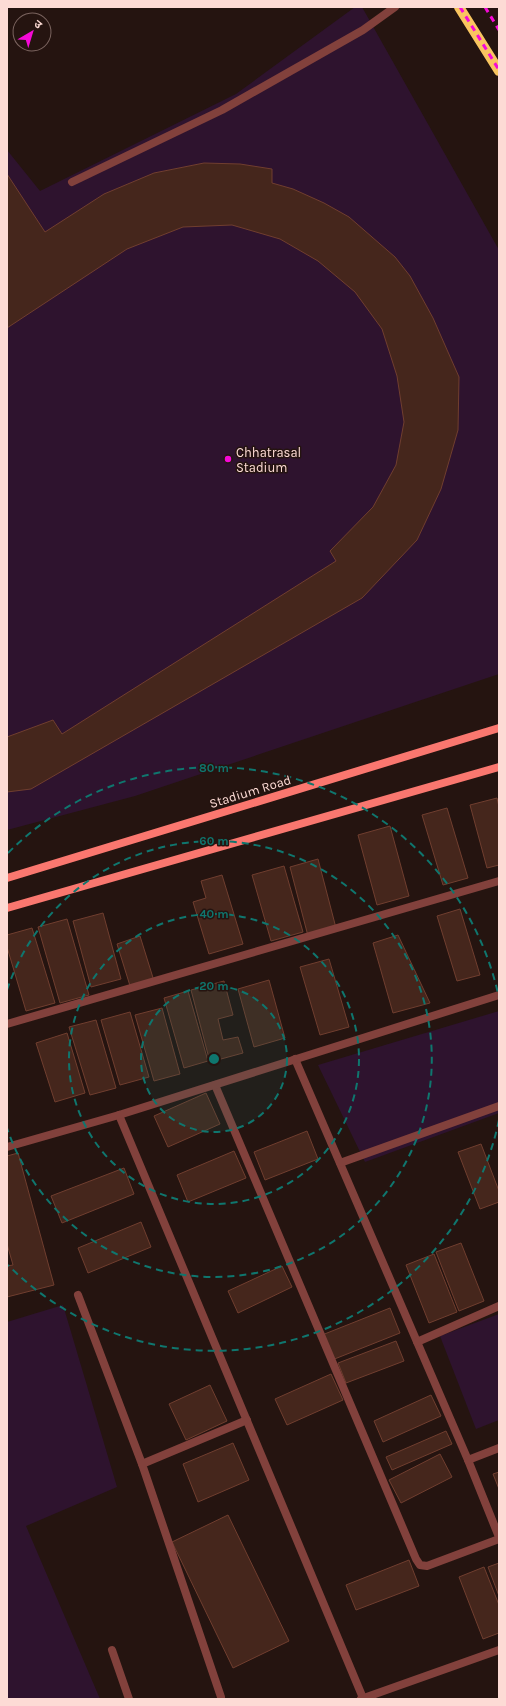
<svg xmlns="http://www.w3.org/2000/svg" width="506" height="1706" font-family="Karla,'Noto Sans Devanagari',sans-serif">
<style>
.green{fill:#2e132e}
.building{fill:#45261c;stroke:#703e2f}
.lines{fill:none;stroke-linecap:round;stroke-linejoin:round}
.lane{stroke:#82413c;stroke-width:8}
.street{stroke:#82413c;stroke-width:8}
.secondary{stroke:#fa776f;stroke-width:8}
.primary{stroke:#f9c560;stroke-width:10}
.rail{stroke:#f509d6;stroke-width:3;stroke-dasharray:6 5;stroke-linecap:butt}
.ring{fill:none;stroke:#0f766e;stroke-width:2;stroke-dasharray:7 5}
.poi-dot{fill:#f509d6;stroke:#251410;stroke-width:1.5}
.labels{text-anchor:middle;stroke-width:3;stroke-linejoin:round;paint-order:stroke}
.poi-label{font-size:13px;fill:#fddbd5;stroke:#251410;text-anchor:start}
.street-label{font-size:13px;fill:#fddbd5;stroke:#251410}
.centre{fill:#0f766e;stroke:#251410;stroke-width:2}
.ring-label{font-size:12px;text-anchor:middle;font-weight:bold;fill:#0f766e;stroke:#251410;stroke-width:3;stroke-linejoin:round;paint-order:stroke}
</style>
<rect width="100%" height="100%" fill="#251410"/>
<!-- green -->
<g class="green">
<polygon points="355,7 362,7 499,250 499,674 135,796 7,830 7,150 40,191 236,94"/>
<polygon points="499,1011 499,1113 365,1162 318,1065"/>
<polygon points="63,1305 117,1487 26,1526 100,1699 7,1699 7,1322"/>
<polygon points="499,1314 499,1420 476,1429 440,1336"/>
</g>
<!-- building -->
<g class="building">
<polygon points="204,163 240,164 272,169 272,183 293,189 324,203 349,217 395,257 410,276 433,318 459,377 458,430 441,489 417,540 362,598 31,789 7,792 7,737 53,720 62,734 336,561 330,551 373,507 396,465 404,422 397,376 382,329 355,292 318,261 280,239 232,225 183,227 127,249 7,328 7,174 45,232 104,194 154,173"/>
<polygon points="497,798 499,807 499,865 487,868 470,805"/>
<polygon points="447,808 468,878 443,885 422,815"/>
<polygon points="390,826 409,896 377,905 358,835"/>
<polygon points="318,859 336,928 308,936 290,867"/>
<polygon points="284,866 303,932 271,941 252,875"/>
<polygon points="222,875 243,944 209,954 193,902 206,898 201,881"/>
<polygon points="460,909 480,975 457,981 437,916"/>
<polygon points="103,913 121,979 91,987 73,921"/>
<polygon points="67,919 89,995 60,1003 38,927"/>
<polygon points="32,928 55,1003 26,1011 7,947 7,935"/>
<polygon points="398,935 430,1003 393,1013 373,943"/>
<polygon points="140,936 154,981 131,989 117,944"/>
<polygon points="329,959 349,1027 320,1035 300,967"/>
<polygon points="269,980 285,1038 254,1047 238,989"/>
<polygon points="224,981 233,1015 218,1019 223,1040 238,1037 243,1053 210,1062 191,990"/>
<polygon points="188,991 208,1061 184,1068 164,998"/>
<polygon points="162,1008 180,1074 154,1081 135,1015"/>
<polygon points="130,1012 149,1077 120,1085 101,1020"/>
<polygon points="96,1020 116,1088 90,1095 69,1027"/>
<polygon points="67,1033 85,1093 55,1102 36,1043"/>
<polygon points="206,1093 220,1124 168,1147 154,1116"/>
<polygon points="307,1131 318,1159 265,1180 254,1152"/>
<polygon points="481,1144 499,1191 499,1202 480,1209 458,1152"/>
<polygon points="234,1151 246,1178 188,1202 177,1175"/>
<polygon points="18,1153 54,1285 7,1297 7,1266 13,1265 7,1244 7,1156"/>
<polygon points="124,1168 134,1194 62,1223 51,1196"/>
<polygon points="141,1222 151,1247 88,1273 78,1248"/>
<polygon points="461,1243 484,1301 459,1311 436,1252"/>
<polygon points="434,1254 457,1312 429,1323 406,1265"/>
<polygon points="282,1266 292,1287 238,1313 228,1291"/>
<polygon points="390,1308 400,1333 332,1360 322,1335"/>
<polygon points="396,1341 404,1361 346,1383 338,1363"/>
<polygon points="331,1374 343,1400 287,1425 275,1399"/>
<polygon points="210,1385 227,1421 186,1440 169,1404"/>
<polygon points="431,1395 441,1416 383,1442 374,1421"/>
<polygon points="446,1431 452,1444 392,1470 386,1457"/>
<polygon points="233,1443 249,1480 198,1502 183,1464"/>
<polygon points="440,1454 452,1477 401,1503 389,1480"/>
<polygon points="499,1472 499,1489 493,1474"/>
<polygon points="228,1515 289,1641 233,1668 172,1542"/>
<polygon points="409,1560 419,1586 356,1610 346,1585"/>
<polygon points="499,1563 499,1596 488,1567"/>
<polygon points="484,1567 499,1605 499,1633 483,1639 459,1577"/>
</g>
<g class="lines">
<!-- lane -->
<polyline class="lane" points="72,182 222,110 363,30 395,7"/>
<!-- street -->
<g class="street">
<polyline points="7,1024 499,881"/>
<polyline points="295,1059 468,1460 499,1537"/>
<polyline points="215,1085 416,1559 420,1565 427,1566 499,1539"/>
<polyline points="119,1115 363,1698"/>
<polyline points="7,1147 119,1115 499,995"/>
<polyline points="340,1163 499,1106"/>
<polyline points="78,1295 142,1464"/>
<polyline points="417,1342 499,1306"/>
<polyline points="468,1460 499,1448"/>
<polyline points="112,1650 129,1699"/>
<polyline points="221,1697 142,1464 247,1420"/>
<polyline points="361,1699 499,1650"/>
</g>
<!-- secondary -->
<g class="secondary">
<polyline points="7,878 499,728"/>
<polyline points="7,908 499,767"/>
</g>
<!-- primary -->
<polyline class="primary" points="459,7 499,71"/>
<!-- rail -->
<g class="rail">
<polyline points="460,7 499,70"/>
<polyline points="485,7 499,30"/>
</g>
</g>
<!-- distance rings -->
<circle cx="214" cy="1059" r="73" fill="#0f766e" fill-opacity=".12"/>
<g class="ring">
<circle cx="214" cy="1059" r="73"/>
<circle cx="214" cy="1059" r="145"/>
<path d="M7 990A218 218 0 1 1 7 1128"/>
<path d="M499 1120A291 291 0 0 1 8 1265M8 853A291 291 0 0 1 499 998"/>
</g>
<!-- markers -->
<circle class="poi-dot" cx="228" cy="459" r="4"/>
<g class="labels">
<!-- poi labels -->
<g class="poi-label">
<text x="236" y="457">Chhatrasal<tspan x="236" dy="15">Stadium</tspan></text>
</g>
<!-- street labels -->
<g class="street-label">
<text transform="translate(250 791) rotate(-17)" y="5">Stadium Road</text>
</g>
</g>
<circle cx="214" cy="1059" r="6" class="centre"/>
<g class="ring-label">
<text x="214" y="772">80 m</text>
<text x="214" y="845">60 m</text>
<text x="214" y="918">40 m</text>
<text x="214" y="990">20 m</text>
</g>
<!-- border -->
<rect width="506" height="1706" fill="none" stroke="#fddbd5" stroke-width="16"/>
<!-- north arrow -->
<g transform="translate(32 32) rotate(38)"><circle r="19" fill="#251410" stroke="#7b645f"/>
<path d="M0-3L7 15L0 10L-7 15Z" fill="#f509d6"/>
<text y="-6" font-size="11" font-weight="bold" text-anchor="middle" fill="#fddbd5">उ</text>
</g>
</svg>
